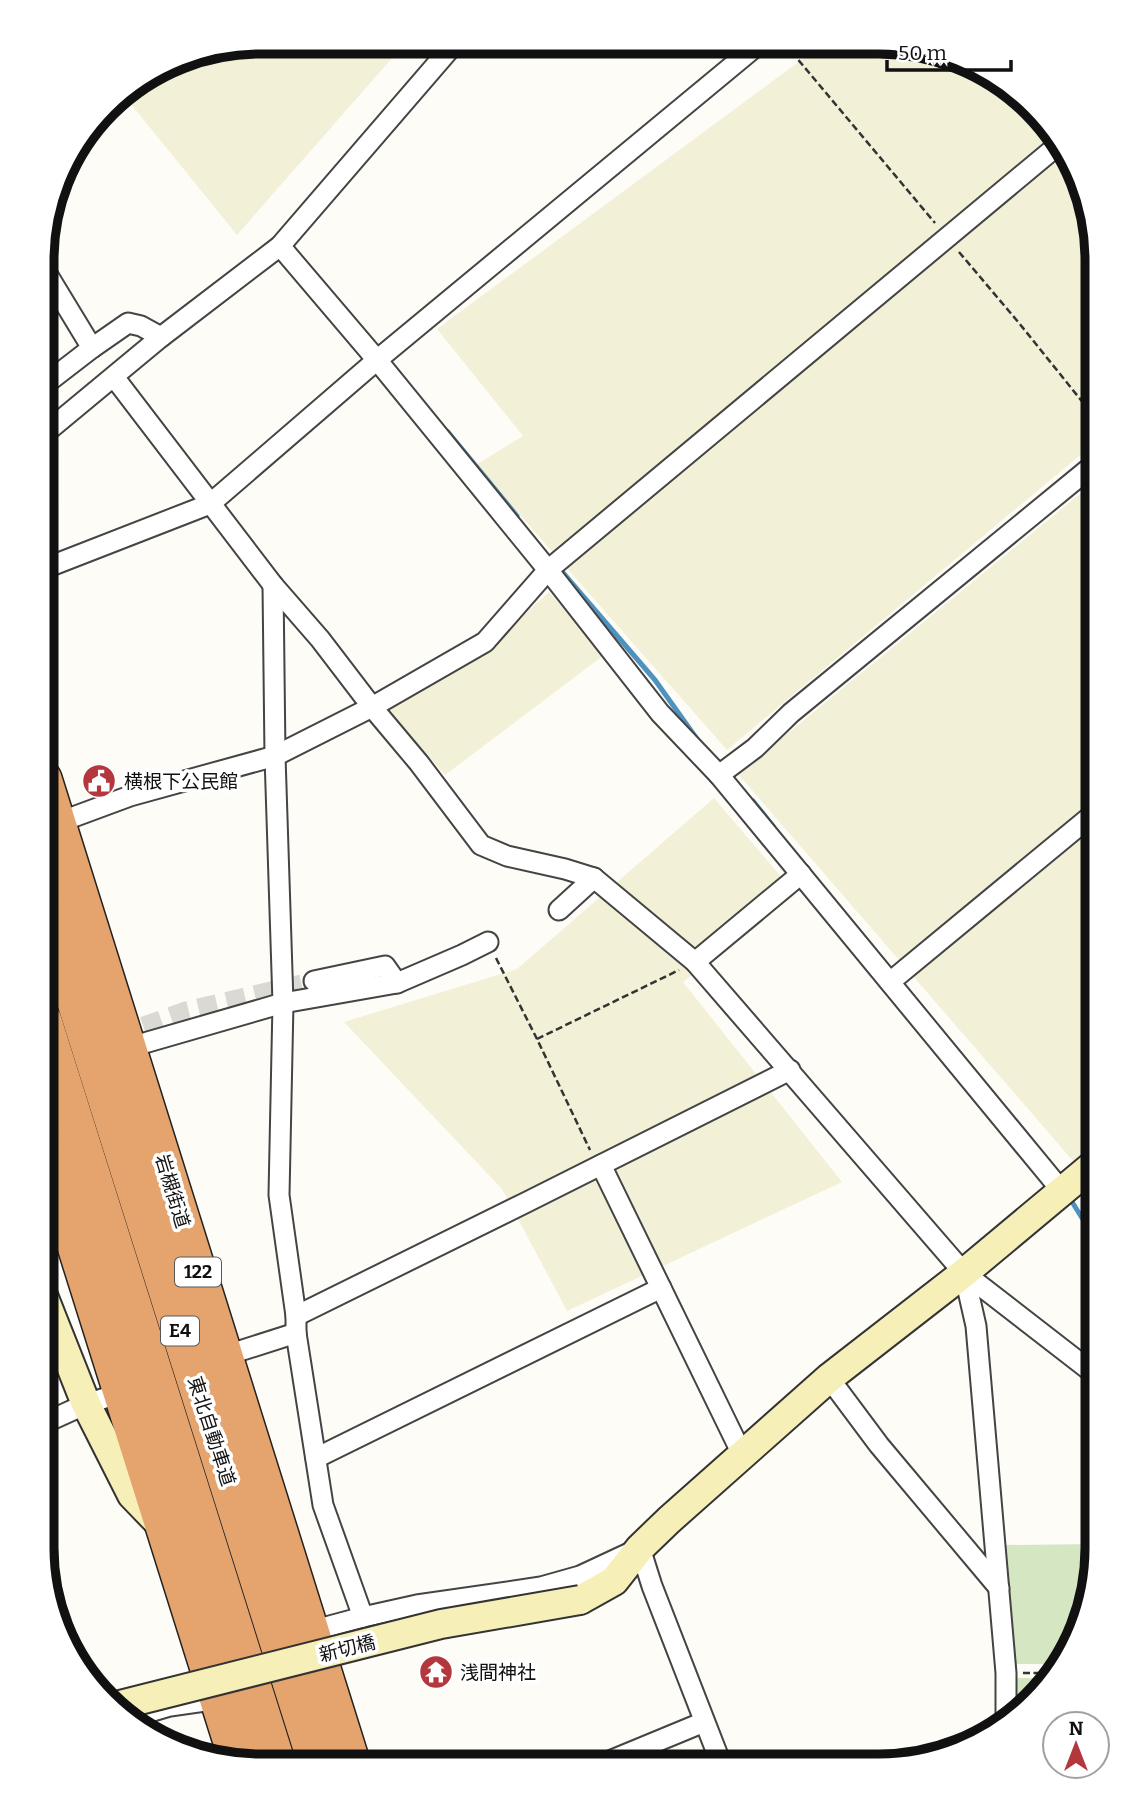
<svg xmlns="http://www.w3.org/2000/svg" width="1139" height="1808" font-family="Bitter,'Noto Sans JP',serif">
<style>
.farmland{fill:#f2f0d7}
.green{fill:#d5e6c2}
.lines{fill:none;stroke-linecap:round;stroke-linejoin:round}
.stream{stroke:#4e93c0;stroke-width:5}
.street-tunnel{stroke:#dad9d4;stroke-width:19;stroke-dasharray:19 10;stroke-linecap:butt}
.street-casing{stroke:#444;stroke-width:23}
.secondary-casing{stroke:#333;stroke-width:32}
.highway-casing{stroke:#222;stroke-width:40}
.path{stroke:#333;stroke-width:2.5;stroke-dasharray:7 3.5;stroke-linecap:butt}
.street{stroke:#fff;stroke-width:19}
.secondary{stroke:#f7efb8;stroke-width:28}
.highway{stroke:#e5a36d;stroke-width:37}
.secondary-bridge-casing{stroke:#333;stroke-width:32;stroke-linecap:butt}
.secondary-bridge{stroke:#f7efb8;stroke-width:28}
.labels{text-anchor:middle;stroke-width:7;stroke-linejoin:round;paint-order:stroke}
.shield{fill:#fff;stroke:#585858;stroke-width:2}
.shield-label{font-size:18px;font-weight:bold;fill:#111}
.poi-label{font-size:19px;fill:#111;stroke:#fff;text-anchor:start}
.street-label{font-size:19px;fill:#111;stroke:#fff}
.rim{fill:none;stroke:#111;stroke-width:9}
</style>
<rect width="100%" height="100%" fill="#fefcf6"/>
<!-- farmland -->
<g class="farmland">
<polygon points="260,42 406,42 237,235 122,93 177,58"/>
<polygon points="823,44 908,44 948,61 1019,96 1081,177 1097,260 1097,441 727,750 476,465 523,436 437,329"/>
<polygon points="1097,480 1097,967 1088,976 1097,990 1097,1140 1074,1162 738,774"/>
<polygon points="549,592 604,655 445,775 386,707 484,652"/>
<polygon points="714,798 796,894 683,982 842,1182 567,1311 502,1189 344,1022 517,969"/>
</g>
<!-- green -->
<g class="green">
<polygon points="1097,1544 1096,1562 1081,1631 1062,1664 1011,1664 1005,1545"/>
<polygon points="1012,1678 1054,1678 1012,1711"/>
</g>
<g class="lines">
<!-- stream -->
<g class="stream">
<polyline points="448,432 517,516"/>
<polyline points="558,567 655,680 697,739"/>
<polyline points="753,801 773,826"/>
<polyline points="1069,1197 1097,1242"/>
</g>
<!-- street-tunnel -->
<polyline class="street-tunnel" points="116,1036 186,1011 314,981"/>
<!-- street casing -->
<g class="street-casing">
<g id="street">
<polyline points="280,246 377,360 548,570 660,713 719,775 1061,1190"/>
<polyline points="44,269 92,348"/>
<polyline points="114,377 273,585 320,639 372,707 419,763 481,845 507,856 565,869 594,878 695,962 964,1273 1097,1376"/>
<polyline points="44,385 92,348 128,323 141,326 161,337"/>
<polyline points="44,434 161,337 280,246 455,43"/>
<polyline points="43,569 210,504 377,360 760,43"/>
<polyline points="273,585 275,756 283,1003 279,1195 296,1316 296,1333 323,1505 363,1617"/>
<polyline points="719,775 755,748 791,713 1097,462"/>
<polyline points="57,823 130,796 275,756 372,707 485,642 548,570 1057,146"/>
<polyline points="559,910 594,878"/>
<polyline points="695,962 801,874"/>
<polyline points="314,981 385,966 397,983"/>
<polyline points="890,982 1097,811"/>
<polyline points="127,1048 283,1003 397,983 462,955 488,942"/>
<polyline points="601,1165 742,1454"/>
<polyline points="964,1273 976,1326 1006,1673 1006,1715"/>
<polyline points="296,1316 525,1203 790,1070"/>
<polyline points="224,1356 296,1333"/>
<polyline points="829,1378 879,1445 999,1588"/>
<polyline points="42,1424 86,1404 121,1393"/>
<polyline points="316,1458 661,1288"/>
<polyline points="311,1631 363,1617 417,1605 541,1587 580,1576 640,1548 652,1586 722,1766"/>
<polyline points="126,1719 170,1706 219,1699"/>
<polyline points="600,1765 704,1722"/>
</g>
</g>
<!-- secondary casing -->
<g class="secondary-casing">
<g id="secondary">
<polyline points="42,1293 86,1404 132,1495 161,1525"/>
<polyline points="580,1600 614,1581 640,1548 669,1520 829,1378 964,1273 1097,1162"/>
</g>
</g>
<!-- highway casing -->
<g class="highway-casing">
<g id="highway">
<polyline points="43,779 352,1765"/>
<polyline points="43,898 317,1764"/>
<polyline points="43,1021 277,1764"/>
<polyline points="43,1141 239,1764"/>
</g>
</g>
<!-- path -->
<g class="path">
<polyline points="785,44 935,223"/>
<polyline points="959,252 1019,323 1097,420"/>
<polyline points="496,958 537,1039 590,1150"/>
<polyline points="537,1039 679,970"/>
<polyline points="1023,1673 1056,1673"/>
</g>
<!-- street -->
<use href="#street" class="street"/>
<!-- secondary -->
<use href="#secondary" class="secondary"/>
<!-- highway -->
<use href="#highway" class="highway"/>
<!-- secondary-bridge casing -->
<g class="secondary-bridge-casing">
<polyline id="secondary-bridge" points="116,1706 441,1624 580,1600"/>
</g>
<!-- secondary-bridge -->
<use href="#secondary-bridge" class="secondary-bridge"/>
</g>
<!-- icons -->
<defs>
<g id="civic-disc" transform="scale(1.75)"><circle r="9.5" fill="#b3373d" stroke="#fff"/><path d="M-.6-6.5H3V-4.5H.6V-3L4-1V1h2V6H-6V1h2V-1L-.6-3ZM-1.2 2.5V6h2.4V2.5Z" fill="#fff"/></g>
<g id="temple-disc" transform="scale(1.75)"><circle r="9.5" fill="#b3373d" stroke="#fff"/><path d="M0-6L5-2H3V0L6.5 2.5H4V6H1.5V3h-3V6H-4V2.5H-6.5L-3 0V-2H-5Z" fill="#fff"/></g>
</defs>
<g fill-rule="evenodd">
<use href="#civic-disc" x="99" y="781"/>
<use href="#temple-disc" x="436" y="1672"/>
</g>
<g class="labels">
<!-- shield labels -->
<g class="shield">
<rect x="175" y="1257.5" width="46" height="29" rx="5"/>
<rect x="161" y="1316.5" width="38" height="29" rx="5"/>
</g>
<g class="shield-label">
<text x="198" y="1278">122</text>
<text x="180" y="1337">E4</text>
</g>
<!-- poi labels -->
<g class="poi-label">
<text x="124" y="788">横根下公民館</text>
<text x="460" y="1679">浅間神社</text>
</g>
<!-- street labels -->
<g class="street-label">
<text transform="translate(173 1191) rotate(73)" y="7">岩槻街道</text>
<text transform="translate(212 1431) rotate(72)" y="7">東北自動車道</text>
<text transform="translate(347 1648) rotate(-14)" y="7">新切橋</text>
</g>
</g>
<!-- crop -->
<path d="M0 0H1139V1808H0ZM260 54H879A206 206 0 0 1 1085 260V1548A206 206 0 0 1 879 1754H260A206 206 0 0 1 54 1548V260A206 206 0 0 1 260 54Z" fill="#fff" fill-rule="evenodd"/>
<path class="rim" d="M260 54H879A206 206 0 0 1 1085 260V1548A206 206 0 0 1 879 1754H260A206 206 0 0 1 54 1548V260A206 206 0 0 1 260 54Z"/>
<!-- north arrow -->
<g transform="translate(1076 1745)"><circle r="33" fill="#ffffff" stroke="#a0a0a0" stroke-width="2"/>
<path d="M0-5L12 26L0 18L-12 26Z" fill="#b3373d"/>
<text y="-10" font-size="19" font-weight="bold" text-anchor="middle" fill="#111111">N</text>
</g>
<!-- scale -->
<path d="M887 60v10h124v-10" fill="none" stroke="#111111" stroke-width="3.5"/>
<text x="898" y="60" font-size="21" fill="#111111" stroke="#ffffff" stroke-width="5" paint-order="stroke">50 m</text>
</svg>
